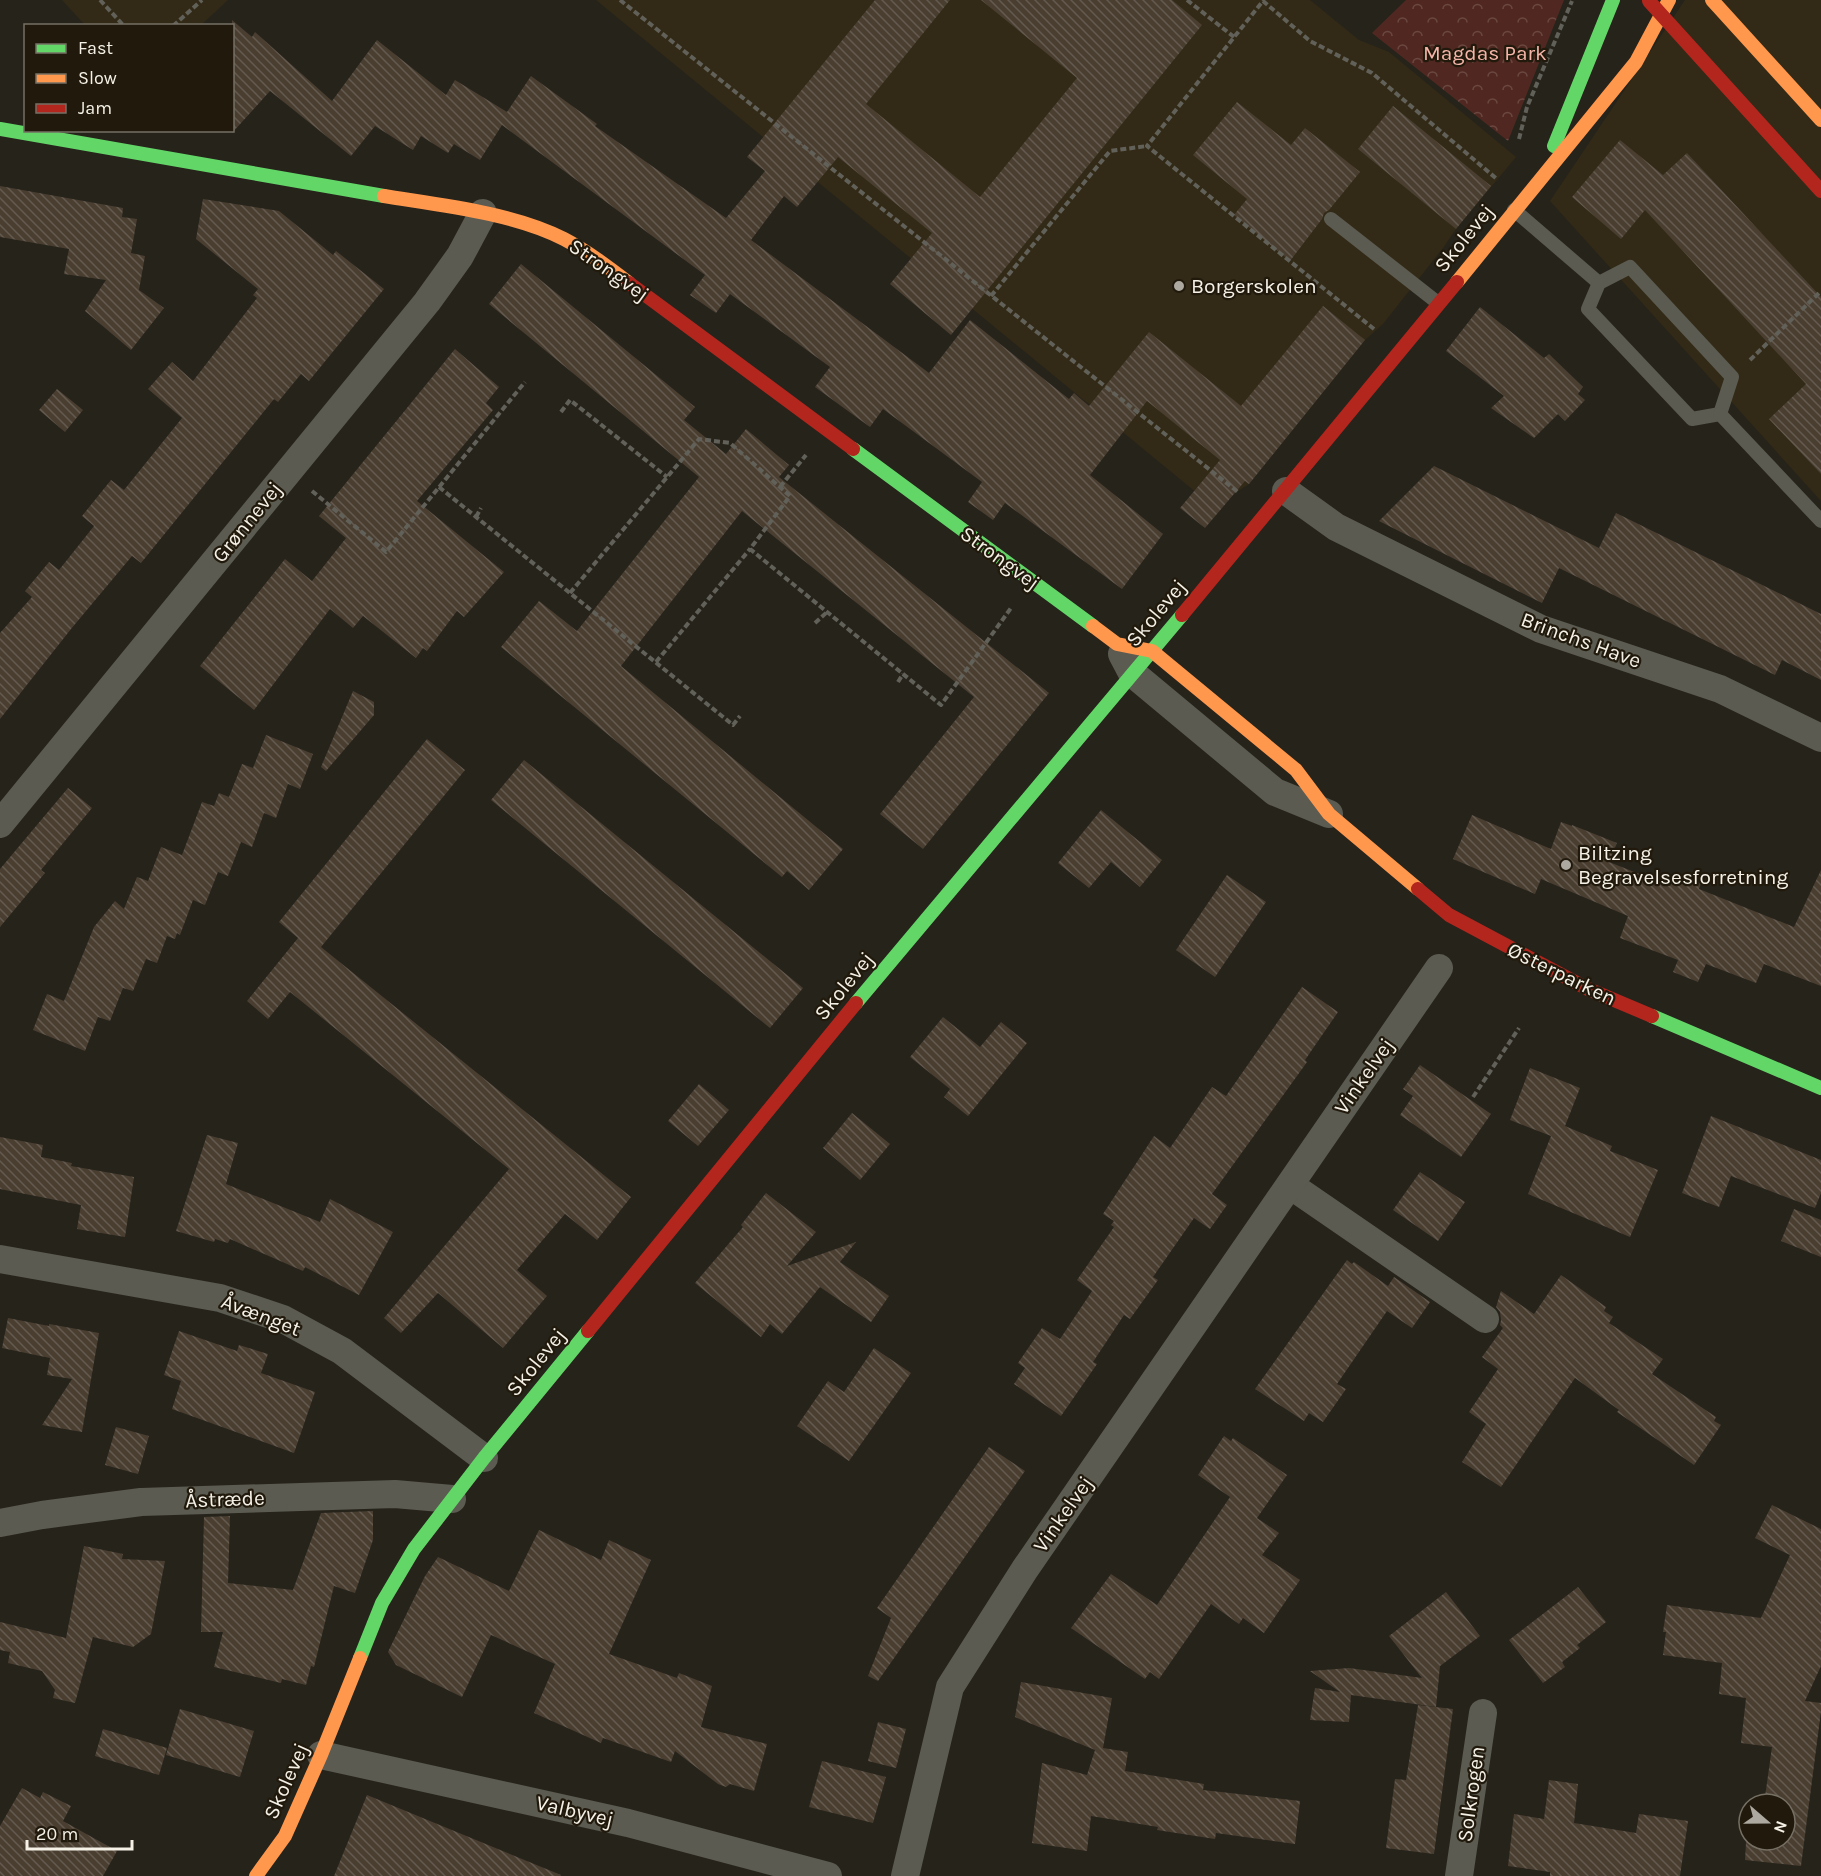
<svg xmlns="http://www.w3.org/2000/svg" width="1821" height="1876" font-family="Karla,sans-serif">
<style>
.built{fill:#322a17}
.park{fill:url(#park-crowns)}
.building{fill:url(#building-back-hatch)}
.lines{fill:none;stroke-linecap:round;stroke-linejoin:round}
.path{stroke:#626159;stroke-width:4;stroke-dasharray:6 3;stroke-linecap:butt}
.lane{stroke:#5b5b51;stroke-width:14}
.street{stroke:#5b5b51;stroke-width:28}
.fast{stroke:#63d668;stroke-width:14}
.slow{stroke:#ff974d;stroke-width:14}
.jam{stroke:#b3261e;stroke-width:14}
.poi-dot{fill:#ada9a0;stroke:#211a0c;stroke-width:2}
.labels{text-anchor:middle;stroke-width:4.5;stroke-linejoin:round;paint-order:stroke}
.park-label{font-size:21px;fill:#f6b5a9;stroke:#211a0c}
.street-label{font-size:21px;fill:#f5f1e7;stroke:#211a0c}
.poi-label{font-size:21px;fill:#f5f1e7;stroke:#211a0c;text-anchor:start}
</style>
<defs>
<pattern id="park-crowns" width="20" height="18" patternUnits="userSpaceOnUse" patternTransform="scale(1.5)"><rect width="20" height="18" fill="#502821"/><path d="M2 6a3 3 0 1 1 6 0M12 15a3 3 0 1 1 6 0" fill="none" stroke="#6a4841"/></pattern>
<pattern id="building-back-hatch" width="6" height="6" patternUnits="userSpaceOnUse" patternTransform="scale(1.5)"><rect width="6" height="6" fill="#4a3e31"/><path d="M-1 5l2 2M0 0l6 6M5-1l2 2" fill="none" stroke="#655a4f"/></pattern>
</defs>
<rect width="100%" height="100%" fill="#26231b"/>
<!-- built -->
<g class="built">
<polygon points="62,0 228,0 201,25 86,26"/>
<polygon points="596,0 1310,0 1359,40 1389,52 1516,157 1456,229 1443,248 1383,324 1365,340 1249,484 1214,507"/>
<polygon points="1685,0 1821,0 1821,501 1550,201"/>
</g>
<!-- park -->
<polygon class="park" points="1406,0 1564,0 1508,141 1372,33"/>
<!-- building -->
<g class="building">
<polygon points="875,0 950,0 866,104 980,197 1077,78 981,0 1172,0 1202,25 951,335 890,284 932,233 838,157 797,207 784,196 751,240 929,373 970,320 1069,399 1074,393 1089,406 1149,332 1241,406 1323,306 1365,340 1249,484 1245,481 1205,528 1180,508 1220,460 1147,401 1090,475 1163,534 1122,589 1005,503 993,520 968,502 982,482 883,409 870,427 815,387 830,367 730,294 716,313 690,295 705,275 502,125 480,160 454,144 448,153 421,136 413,150 375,126 351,156 270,91 232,133 232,20 252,37 255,32 332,101 377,40 446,95 455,80 507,112 531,76 597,124 595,126 726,218 765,171 747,157"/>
<polygon points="1237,102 1291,145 1305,128 1360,172 1329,210 1324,213 1322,219 1290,261 1234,215 1247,199 1193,155"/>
<polygon points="1393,106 1491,186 1456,229 1358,149"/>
<polygon points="1620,140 1663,175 1687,153 1821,297 1821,474 1769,419 1806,384 1645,210 1621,239 1572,197"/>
<polygon points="0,186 123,208 122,217 137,219 131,253 145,256 139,290 164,308 131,350 85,311 106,280 64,274 69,249 0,237"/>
<polygon points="203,199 279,211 333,255 336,251 384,289 309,381 301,374 278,402 274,399 141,563 132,556 71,629 0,719 0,633 32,597 25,591 49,562 59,570 94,526 82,516 111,480 124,490 182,418 148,389 172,362 193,381 257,298 253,295 258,289 196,239"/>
<polygon points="521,264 695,407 684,420 726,454 746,429 789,465 779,477 1049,693 923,849 880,814 974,697 742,511 621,666 843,849 809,890 787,871 782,877 501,647 539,601 577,631 699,477 489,304"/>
<polygon points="1480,307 1544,358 1549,354 1583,387 1578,394 1585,400 1565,421 1558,414 1534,438 1491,408 1504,396 1446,351"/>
<polygon points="455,349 499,387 486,403 493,410 417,501 504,572 464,617 457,611 427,651 423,648 416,658 363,616 353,628 330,609 254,710 200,666 285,559 312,581 346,538 319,516"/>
<polygon points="57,389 83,410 65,432 39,410"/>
<polygon points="1434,466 1599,548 1616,513 1821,614 1821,680 1782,660 1775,675 1559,568 1542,603 1379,521"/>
<polygon points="353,691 374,702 374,715 326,771 321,767"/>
<polygon points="266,735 313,754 300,789 288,784 276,818 264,813 252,847 241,842 228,876 218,872 205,905 193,900 180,935 177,933 175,939 167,936 157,963 146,959 133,991 123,988 110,1021 98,1017 85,1051 33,1030 47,994 64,1001 94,927 115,901 124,909 137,877 148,881 161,847 182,855 202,802 214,806 219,793 229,797 242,764 253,768"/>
<polygon points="427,739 465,770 321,947 631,1197 597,1240 565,1214 517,1270 547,1296 503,1348 438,1293 401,1333 384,1318 509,1169 290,992 268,1019 247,1001 298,938 279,922"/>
<polygon points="524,760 803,988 770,1028 491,800"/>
<polygon points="68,788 92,808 41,870 45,873 0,927 0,869"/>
<polygon points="1101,810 1162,860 1140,887 1111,862 1089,888 1058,863"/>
<polygon points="1472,815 1551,849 1561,822 1572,826 1572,825 1617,843 1609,862 1670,886 1676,872 1701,883 1699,889 1794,927 1821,870 1821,986 1764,964 1756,983 1706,964 1698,982 1673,972 1678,960 1620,938 1628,916 1541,879 1535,894 1453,859"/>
<polygon points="1227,875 1266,902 1215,977 1176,950"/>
<polygon points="1302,987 1338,1012 1305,1060 1307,1062 1212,1194 1227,1205 1210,1229 1194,1218 1153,1277 1158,1280 1130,1319 1124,1315 1093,1362 1097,1364 1061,1416 1014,1384 1025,1368 1018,1363 1042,1328 1060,1339 1092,1291 1077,1280 1114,1227 1111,1225 1114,1221 1103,1214 1154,1136 1170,1148 1212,1087 1226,1096"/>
<polygon points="943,1017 980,1047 1001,1022 1027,1043 968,1116 944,1097 950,1089 910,1057"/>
<polygon points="1420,1065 1491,1114 1461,1157 1400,1115 1413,1096 1403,1089"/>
<polygon points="1530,1068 1580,1088 1565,1126 1612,1146 1610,1151 1658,1170 1630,1237 1528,1194 1551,1136 1510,1120"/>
<polygon points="699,1084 729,1110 698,1146 668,1121"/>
<polygon points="852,1113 890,1144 860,1180 823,1148"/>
<polygon points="1711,1116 1821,1160 1821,1193 1815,1208 1731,1176 1719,1207 1682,1193"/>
<polygon points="207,1135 238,1143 226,1184 320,1222 330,1199 393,1232 359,1295 305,1267 303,1271 230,1239 228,1243 215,1239 214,1242 176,1231"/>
<polygon points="0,1137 43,1145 41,1157 72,1163 71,1166 134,1177 125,1237 77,1229 81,1205 0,1189"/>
<polygon points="1420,1172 1465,1202 1438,1241 1393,1210"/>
<polygon points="766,1193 816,1232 787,1266 856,1242 840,1262 889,1296 871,1322 820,1287 782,1334 770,1324 761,1337 695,1283 743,1227 741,1225"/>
<polygon points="1794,1209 1821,1220 1821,1257 1781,1241"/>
<polygon points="1347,1260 1352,1264 1354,1262 1388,1286 1394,1277 1430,1302 1412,1328 1387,1311 1337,1384 1346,1389 1323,1422 1309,1413 1304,1421 1255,1389"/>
<polygon points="1561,1275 1606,1307 1604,1311 1613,1317 1609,1323 1663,1359 1652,1374 1716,1417 1714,1421 1721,1425 1694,1465 1617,1412 1619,1410 1575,1378 1501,1487 1462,1462 1486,1424 1469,1412 1498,1369 1482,1357 1503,1328 1500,1325 1501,1320 1500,1312 1496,1307 1501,1291 1534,1314"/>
<polygon points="8,1318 49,1326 49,1324 99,1333 82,1432 42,1425 72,1379 47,1375 50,1358 2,1348"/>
<polygon points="179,1331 237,1351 239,1345 268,1354 261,1373 315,1392 294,1453 172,1409 181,1381 164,1375"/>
<polygon points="874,1348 911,1373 849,1461 797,1426 828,1381 844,1392"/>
<polygon points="116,1427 149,1436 138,1474 105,1465"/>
<polygon points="1224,1436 1231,1441 1233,1438 1287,1475 1257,1518 1279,1533 1262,1555 1300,1580 1264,1633 1243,1618 1239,1624 1211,1604 1159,1679 1150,1672 1145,1679 1071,1628 1111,1574 1157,1605 1230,1497 1198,1475"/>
<polygon points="989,1447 1025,1471 878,1681 868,1676 891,1618 877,1608"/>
<polygon points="1772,1505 1821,1529 1821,1666 1805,1701 1821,1703 1821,1711 1801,1866 1745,1860 1748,1807 1749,1840 1785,1840 1785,1804 1764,1804 1772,1747 1741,1743 1746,1698 1719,1694 1722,1663 1663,1655 1666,1632 1663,1632 1667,1605 1761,1618 1790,1555 1755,1538"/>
<polygon points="373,1511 373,1540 355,1593 334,1586 314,1667 311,1666 306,1685 282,1679 281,1683 214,1667 223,1632 201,1632 204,1517 230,1516 228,1583 293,1590 321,1513"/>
<polygon points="539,1530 601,1560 609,1540 651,1560 609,1654 677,1678 679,1673 712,1686 701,1727 767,1744 754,1791 730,1784 726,1787 718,1784 675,1751 671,1762 603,1738 601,1743 534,1713 555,1664 491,1635 462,1697 396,1665 388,1652 425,1576 438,1557 509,1591"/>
<polygon points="84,1546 123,1554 122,1559 165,1561 151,1634 133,1647 93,1637 75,1703 53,1698 55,1690 42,1671 8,1663 10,1652 0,1650 0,1622 66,1638"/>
<polygon points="1578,1587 1606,1622 1577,1645 1580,1648 1562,1662 1565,1667 1543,1683 1509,1640"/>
<polygon points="1446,1592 1480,1636 1440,1666 1436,1707 1351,1695 1349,1722 1310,1720 1315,1688 1340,1692 1310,1671 1349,1668 1422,1678 1389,1636"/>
<polygon points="1021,1682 1112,1698 1103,1748 1128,1752 1125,1771 1204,1784 1203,1790 1300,1801 1295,1844 1216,1833 1215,1839 1157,1830 1158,1827 1091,1816 1087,1851 1032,1843 1042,1763 1087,1775 1095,1750 1015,1717"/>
<polygon points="1418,1705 1453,1709 1434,1854 1386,1848 1395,1779 1406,1780"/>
<polygon points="180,1709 254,1731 240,1777 166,1755"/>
<polygon points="878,1722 906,1729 896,1768 868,1761"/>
<polygon points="103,1729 167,1748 159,1775 95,1756"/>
<polygon points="822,1761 886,1777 873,1823 809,1807"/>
<polygon points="1549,1780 1578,1784 1574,1823 1636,1833 1639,1814 1688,1821 1680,1876 1550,1876 1550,1872 1508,1866 1514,1814 1544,1819"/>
<polygon points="22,1788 40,1798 43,1792 71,1806 63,1821 117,1851 103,1876 0,1876 0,1826"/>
<polygon points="367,1795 561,1875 560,1876 334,1876"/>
</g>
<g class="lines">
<!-- path -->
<g class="path">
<polyline points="100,0 124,26"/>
<polyline points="620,0 1239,493"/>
<polyline points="1187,0 1234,37"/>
<polyline points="173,26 202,0"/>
<polyline points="1519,139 1527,107 1572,1"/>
<polyline points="991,296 1110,151 1147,146"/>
<polyline points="1374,329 1147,146 1263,1 1310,41 1372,73 1498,180"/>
<polyline points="1750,360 1821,291"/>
<polyline points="561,412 570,400 667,477"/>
<polyline points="439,487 733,725 740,716"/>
<polyline points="780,487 806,455"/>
<polyline points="312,491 386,552 525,382"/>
<polyline points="476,517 481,508"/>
<polyline points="570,593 699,439 730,443 790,496 750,549 941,705 1011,608"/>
<polyline points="815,623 827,612"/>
<polyline points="656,662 750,549"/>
<polyline points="898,682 903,674"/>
<polyline points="1473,1097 1519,1028"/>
</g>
<!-- lane -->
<g class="lane">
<polyline points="1514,210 1599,283"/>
<polyline points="1331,219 1438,303"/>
<polygon points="1630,267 1732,377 1720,414 1692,419 1588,309 1599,283"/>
<polyline points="1720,414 1821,521"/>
</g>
<!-- street -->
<g class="street">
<polyline points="1286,491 1336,527 1541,629 1720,689 1821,738"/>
<polyline points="1122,654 1132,673 1275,792 1329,814"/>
<polyline points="0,824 427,302 460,256 483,213"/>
<polyline points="1290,1185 1485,1319"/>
<polyline points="0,1259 220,1298 283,1319 342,1351 484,1458"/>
<polyline points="0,1523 42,1515 141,1502 395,1494 452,1499"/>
<polyline points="321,1755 628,1823 828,1876"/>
<polyline points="905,1876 950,1687 1025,1569 1439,968"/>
<polyline points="1459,1876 1483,1713"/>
</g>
<!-- fast -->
<g class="fast">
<polyline points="0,129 384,196"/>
<polyline points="1554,146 1613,0"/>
<polyline points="853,449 1093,626"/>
<polyline points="856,1003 1182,615"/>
<polyline points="1652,1016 1821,1088"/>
<polyline points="360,1658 382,1603 414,1549 484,1458 588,1331"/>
</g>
<!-- slow -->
<g class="slow">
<polyline points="1712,0 1821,120"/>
<path d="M384,196C440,205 514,213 564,239C587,251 608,267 629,283"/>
<polyline points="1457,282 1636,62 1669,0"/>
<polyline points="1093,626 1117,644 1152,651 1296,770 1329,814 1418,889"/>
<polyline points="256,1876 285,1836 321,1755 360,1658"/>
</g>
<!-- jam -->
<g class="jam">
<polyline points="1649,1 1821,191"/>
<polyline points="629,283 853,449"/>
<polyline points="1182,615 1457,282"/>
<polyline points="1418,889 1449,915 1588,989 1652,1016"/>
<polyline points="588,1331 856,1003"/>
</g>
</g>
<!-- markers -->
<g class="poi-dot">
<circle cx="1179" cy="286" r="6"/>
<circle cx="1566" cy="865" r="6"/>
</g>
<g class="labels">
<!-- park labels -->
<g class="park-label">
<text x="1485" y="60">Magdas Park</text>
</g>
<!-- street labels -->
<g class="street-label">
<text transform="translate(1464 238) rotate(-51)" y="7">Skolevej</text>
<text transform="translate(609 270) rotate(35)" y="7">Strongvej</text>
<text transform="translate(247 522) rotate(-51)" y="7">Grønnevej</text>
<text transform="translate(1000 558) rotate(36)" y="7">Strongvej</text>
<text transform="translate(1156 613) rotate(-50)" y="7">Skolevej</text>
<text transform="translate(1581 640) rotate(20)" y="7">Brinchs Have</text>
<text transform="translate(1562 974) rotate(26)" y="7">Østerparken</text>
<text transform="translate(844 986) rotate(-51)" y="7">Skolevej</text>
<text transform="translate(1364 1076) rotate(-55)" y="7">Vinkelvej</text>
<text transform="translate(261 1315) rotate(21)" y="7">Åvænget</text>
<text transform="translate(536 1362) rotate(-51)" y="7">Skolevej</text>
<text transform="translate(225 1499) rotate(-2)" y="7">Åstræde</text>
<text transform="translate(1063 1514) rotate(-55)" y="7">Vinkelvej</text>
<text transform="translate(286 1781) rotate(-66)" y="7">Skolevej</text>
<text transform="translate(1471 1794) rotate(-82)" y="7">Solkrogen</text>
<text transform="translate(575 1811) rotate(13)" y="7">Valbyvej</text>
</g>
<!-- poi labels -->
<g class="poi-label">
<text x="1191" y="293">Borgerskolen</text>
<text x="1578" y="860">Biltzing<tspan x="1578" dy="24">Begravelsesforretning</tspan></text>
</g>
</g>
<!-- legend -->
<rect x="24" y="24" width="210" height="108" fill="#211a0c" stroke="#767064" stroke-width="1.5"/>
<rect x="36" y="44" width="30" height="9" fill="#63d668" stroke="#767064" stroke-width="1.5"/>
<text x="78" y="54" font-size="18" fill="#f5f1e7">Fast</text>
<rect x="36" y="74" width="30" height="9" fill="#ff974d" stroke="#767064" stroke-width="1.5"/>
<text x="78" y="84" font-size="18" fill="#f5f1e7">Slow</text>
<rect x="36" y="104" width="30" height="9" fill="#b3261e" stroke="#767064" stroke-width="1.5"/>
<text x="78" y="114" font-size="18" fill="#f5f1e7">Jam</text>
<!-- north arrow -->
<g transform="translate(1767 1822) rotate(110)"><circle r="28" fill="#211a0c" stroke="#767064" stroke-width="1.5"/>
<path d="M0-4.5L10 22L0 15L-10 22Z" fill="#ada9a0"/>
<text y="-9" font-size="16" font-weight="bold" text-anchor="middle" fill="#f5f1e7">N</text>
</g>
<!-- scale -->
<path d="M27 1840v9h105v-9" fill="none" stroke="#f5f1e7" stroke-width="3"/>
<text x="36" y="1840" font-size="18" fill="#f5f1e7" stroke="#211a0c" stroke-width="4.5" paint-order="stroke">20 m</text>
</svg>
